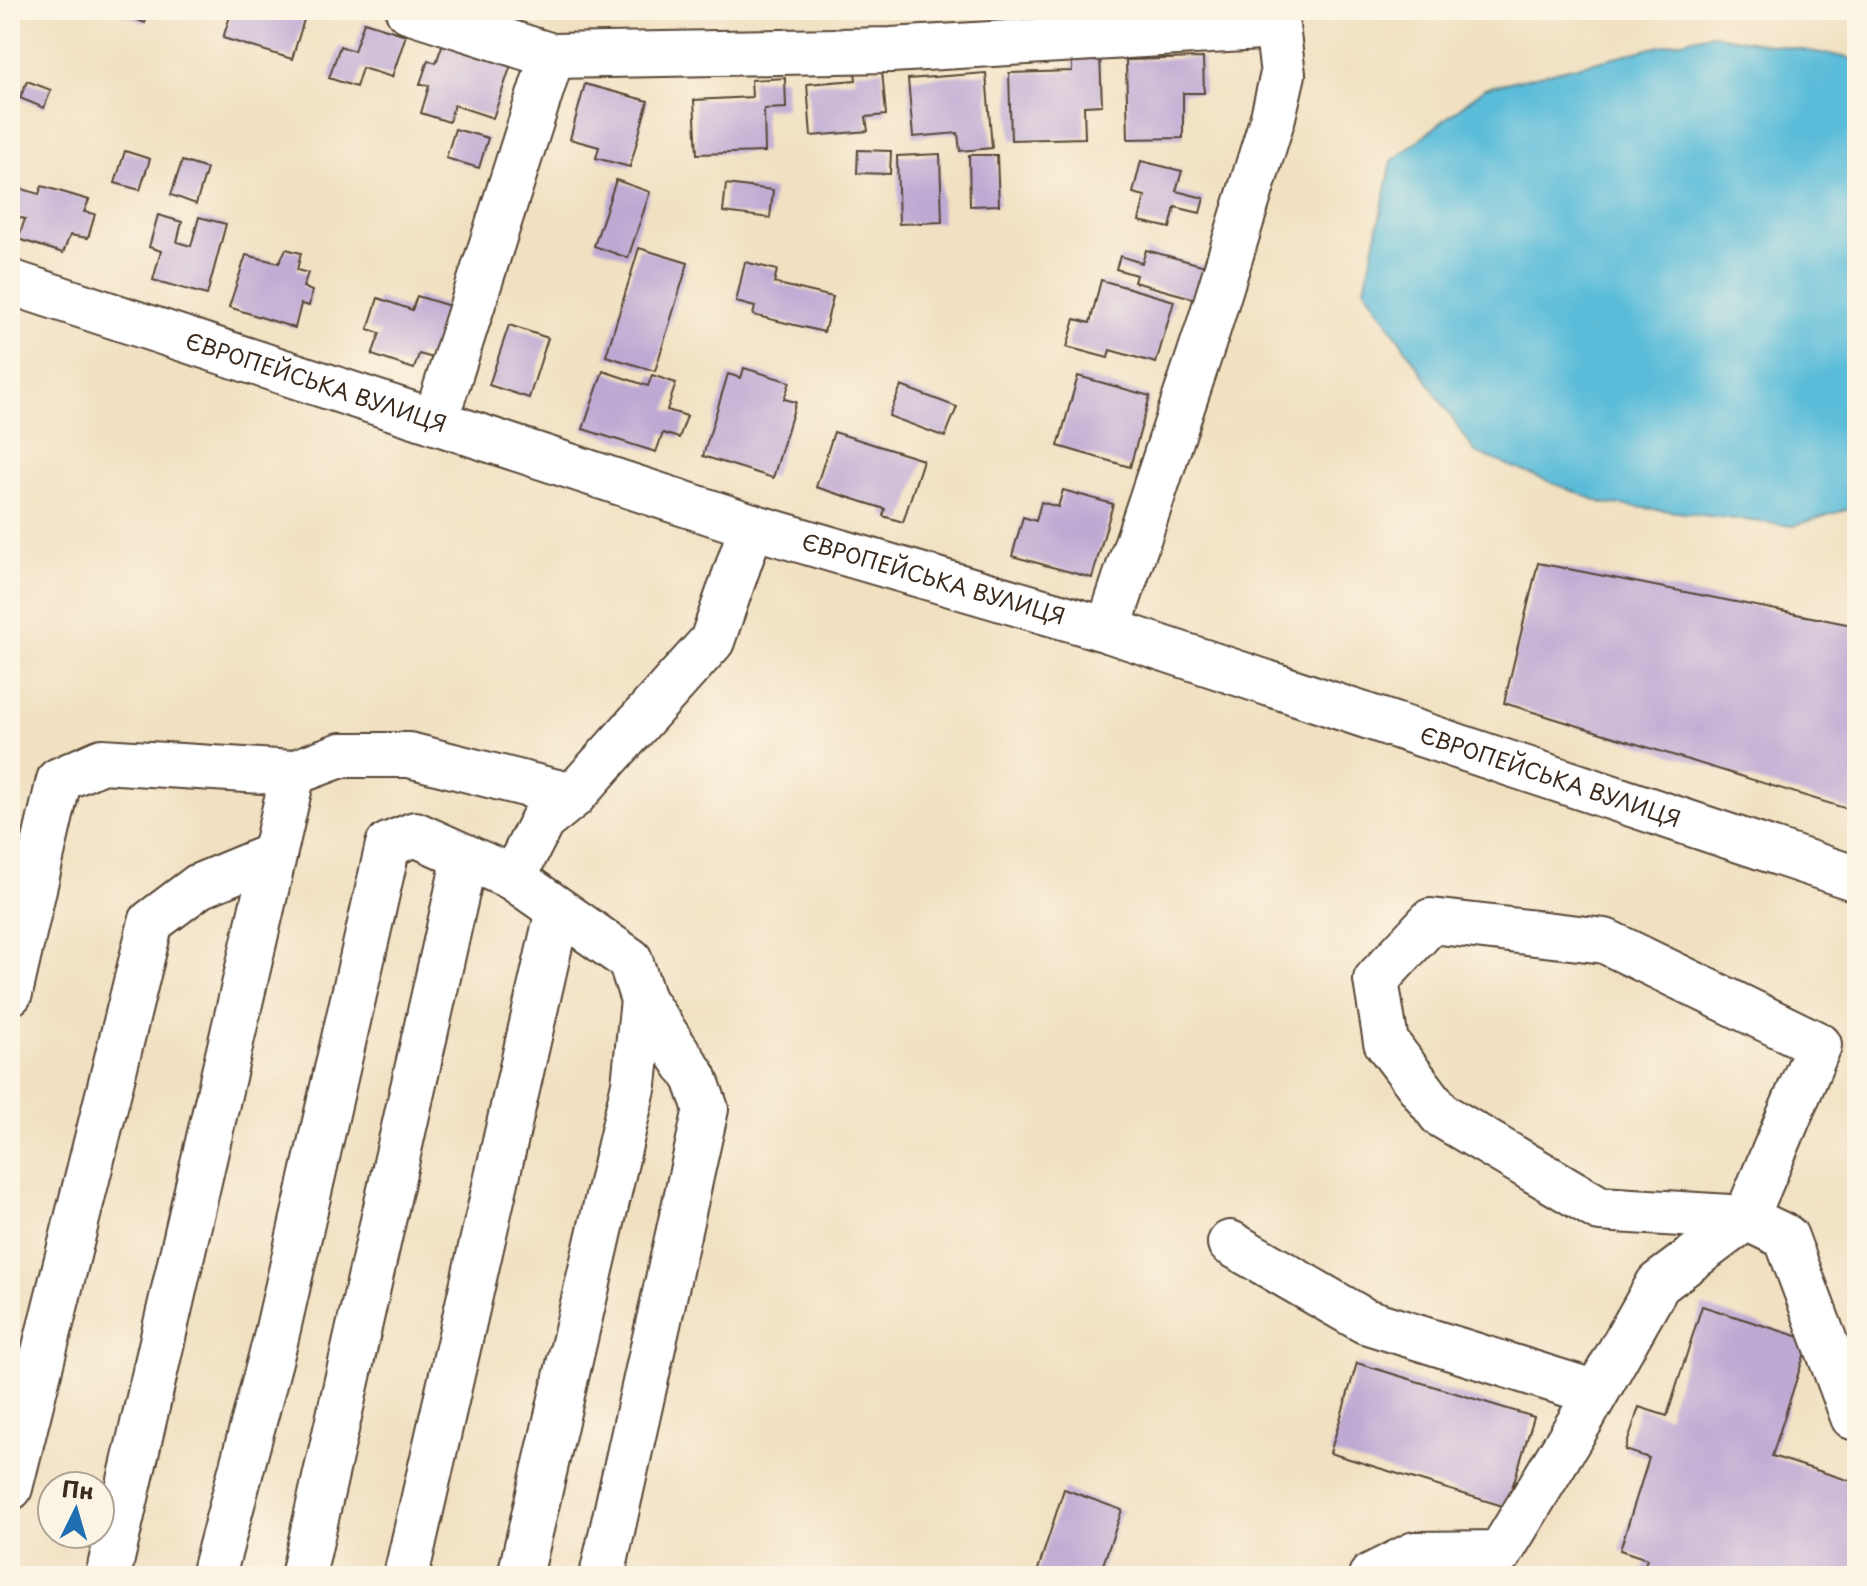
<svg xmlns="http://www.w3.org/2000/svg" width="1867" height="1586" font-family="'Playpen Sans',sans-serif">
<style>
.water{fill:#5abcd9;stroke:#4a737c;stroke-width:2}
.building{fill:#bea9d3}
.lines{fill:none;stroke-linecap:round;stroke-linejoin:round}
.minor-casing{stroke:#564536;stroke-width:48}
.minor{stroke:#fff;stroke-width:44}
.labels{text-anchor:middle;stroke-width:6;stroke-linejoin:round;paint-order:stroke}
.street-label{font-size:22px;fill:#3b2a1e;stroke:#fcf5e5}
</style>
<rect width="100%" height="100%" fill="#fcf5e5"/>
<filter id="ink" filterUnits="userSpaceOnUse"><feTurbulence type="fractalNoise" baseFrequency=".0125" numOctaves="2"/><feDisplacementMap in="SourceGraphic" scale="16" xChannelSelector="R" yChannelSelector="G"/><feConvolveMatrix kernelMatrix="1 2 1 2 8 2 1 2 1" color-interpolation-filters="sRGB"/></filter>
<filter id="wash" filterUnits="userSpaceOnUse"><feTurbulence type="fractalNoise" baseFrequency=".006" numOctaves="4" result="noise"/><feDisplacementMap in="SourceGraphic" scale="32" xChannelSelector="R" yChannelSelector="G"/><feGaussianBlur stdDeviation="1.8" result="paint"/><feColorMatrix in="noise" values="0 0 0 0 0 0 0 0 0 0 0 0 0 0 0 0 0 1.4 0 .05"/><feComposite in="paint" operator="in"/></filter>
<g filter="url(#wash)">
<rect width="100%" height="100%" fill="#f1e0c1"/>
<!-- water -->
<polygon class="water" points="1710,34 1857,59 1857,506 1793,526 1603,503 1475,452 1365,288 1392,161 1485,88"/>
<g id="blocks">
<!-- building -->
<g class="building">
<polygon points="120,10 150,10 145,23 119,13"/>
<polygon points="232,10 307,10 292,59 223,38"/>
<polygon points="364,22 406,35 392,77 362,68 356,87 329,78 340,46 354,51"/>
<polygon points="443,43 511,65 493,118 454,105 449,122 421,113 429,86 420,84 428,60 436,63"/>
<polygon points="1100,56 1102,105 1084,106 1085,138 1011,140 1009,73 1072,71 1072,58"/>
<polygon points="1203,58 1204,93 1183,93 1183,138 1128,139 1126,60"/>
<polygon points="882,70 886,115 866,117 868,131 811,136 807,84 856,80 855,72"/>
<polygon points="986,73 992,148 960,151 958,133 913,137 908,79"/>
<polygon points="785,78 786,108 764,109 765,152 697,154 694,100 752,97 751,80"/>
<polygon points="27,81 51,90 44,108 20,98"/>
<polygon points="585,84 648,101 630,167 596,158 599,147 570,139"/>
<polygon points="455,129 488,138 479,168 446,158"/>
<polygon points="858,150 891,151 890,174 857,173"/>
<polygon points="125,151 150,159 140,190 115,183"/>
<polygon points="940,154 942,222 899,224 897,156"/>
<polygon points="969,155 997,155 999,205 970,206"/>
<polygon points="182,161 207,169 196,204 171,195"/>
<polygon points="1141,161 1182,171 1176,191 1204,198 1200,213 1175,207 1170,228 1139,221 1145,196 1133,193"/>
<polygon points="616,180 650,192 628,258 594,246"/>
<polygon points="726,184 773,190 770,218 723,212"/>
<polygon points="42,186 89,200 84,212 95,214 88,238 70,235 63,253 18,239 25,219 11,215 19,188 39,194"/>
<polygon points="158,215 182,222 177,242 191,246 199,217 226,224 207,295 153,280 161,251 149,247"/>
<polygon points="639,248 688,263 655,371 606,356"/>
<polygon points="286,249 301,253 297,270 308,273 303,287 312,291 309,306 301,304 295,328 229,307 246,255 279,263"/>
<polygon points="1146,250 1205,266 1196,299 1134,282 1136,275 1116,269 1120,256 1142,263"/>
<polygon points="745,262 777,270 774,283 833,297 824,332 753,315 755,307 736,302"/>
<polygon points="1101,280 1174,301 1156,363 1110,350 1108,358 1067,347 1075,319 1090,323"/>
<polygon points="417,296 450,306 433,358 419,354 414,369 372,355 380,333 368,329 378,298 412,310"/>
<polygon points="509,325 548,338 529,398 489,385"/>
<polygon points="744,368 790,382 784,399 796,402 773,478 703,456 728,374 741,378"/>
<polygon points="603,371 648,386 652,375 676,383 667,410 687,416 679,438 663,433 656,452 583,429"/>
<polygon points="1078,376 1150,396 1130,467 1058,446"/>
<polygon points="901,386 957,407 945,437 889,416"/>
<polygon points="834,432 923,460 903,522 883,516 885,509 816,487"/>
<polygon points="1063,490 1113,504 1092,578 1012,556 1023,517 1036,521 1041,502 1058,507"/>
<polygon points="1538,563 1857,626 1857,812 1504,703"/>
<polygon points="1702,1306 1809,1340 1772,1456 1857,1483 1857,1576 1641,1576 1647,1559 1620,1550 1649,1458 1625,1450 1639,1407 1667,1416"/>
<polygon points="1357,1363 1534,1417 1506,1507 1330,1453"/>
<polygon points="1064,1489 1122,1510 1099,1576 1036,1576"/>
</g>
</g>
</g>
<g filter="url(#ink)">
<use href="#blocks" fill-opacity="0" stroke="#564536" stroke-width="2"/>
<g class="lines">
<!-- minor casing -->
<g class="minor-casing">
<g id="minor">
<polyline points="408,10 552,56"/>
<path id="s1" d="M10,282L752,526L1108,630L1857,879"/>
<polyline points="435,422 552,56 891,50 1277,27 1283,74 1273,117 1209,326 1108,630"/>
<polyline points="513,878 630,960 643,1000 634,1084 520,1576"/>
<polyline points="10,993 59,780 102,761 293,773 341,755 409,755 573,796"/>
<polyline points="1230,1243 1365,1321 1596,1393"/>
<polyline points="10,1488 151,922 199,886 274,855"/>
<polyline points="108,1576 293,773"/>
<polyline points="213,1576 275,1342 388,845 415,834 513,878 542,821 573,796 712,641 752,526"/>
<polyline points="303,1576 465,857"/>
<polyline points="406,1576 558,910"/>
<polyline points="602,1576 706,1109 695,1078 643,1000"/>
<polyline points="1371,1576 1415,1554 1500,1553 1582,1418 1658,1284 1746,1218 1819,1045 1605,941 1431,921 1376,980 1386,1042 1441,1115 1600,1209 1746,1218 1786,1237 1853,1417 1857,1417"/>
</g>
</g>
<!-- minor -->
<use href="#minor" class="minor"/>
</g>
</g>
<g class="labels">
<!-- street labels -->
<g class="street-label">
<text dy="8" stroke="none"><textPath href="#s1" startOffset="322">ЄВРОПЕЙСЬКА ВУЛИЦЯ</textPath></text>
<text dy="8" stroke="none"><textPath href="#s1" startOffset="970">ЄВРОПЕЙСЬКА ВУЛИЦЯ</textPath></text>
<text dy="8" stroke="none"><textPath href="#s1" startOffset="1618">ЄВРОПЕЙСЬКА ВУЛИЦЯ</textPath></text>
</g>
</g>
<!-- margin -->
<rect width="1867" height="1586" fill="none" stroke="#fcf5e5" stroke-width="40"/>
<!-- north arrow -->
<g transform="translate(76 1510) rotate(5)"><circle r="38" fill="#fcf5e5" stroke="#afa495" stroke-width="2"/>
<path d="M0-6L14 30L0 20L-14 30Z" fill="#1f6fb2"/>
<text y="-12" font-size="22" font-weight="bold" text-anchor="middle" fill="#3b2a1e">Пн</text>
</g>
</svg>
